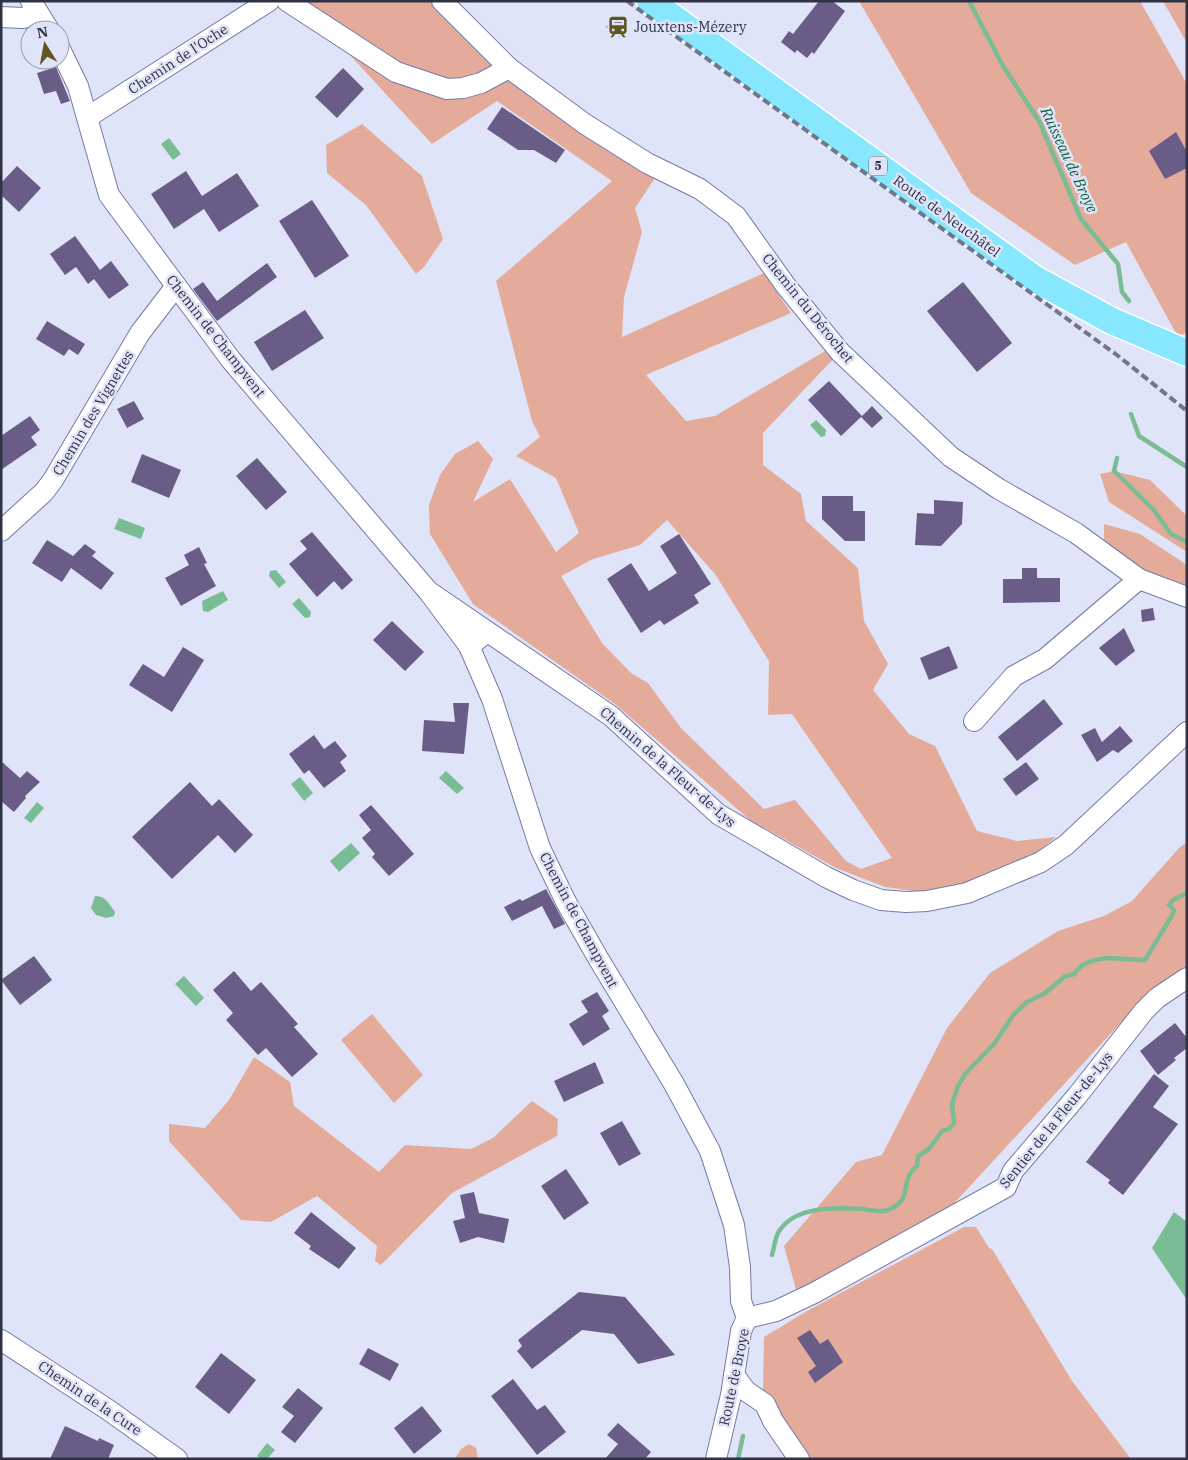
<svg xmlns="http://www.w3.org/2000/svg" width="1188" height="1460" font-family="'IBM Plex Serif',serif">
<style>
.green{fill:#e5ab9a;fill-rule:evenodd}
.water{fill:#7abc94}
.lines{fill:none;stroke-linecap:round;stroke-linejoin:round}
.stream{stroke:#7abc94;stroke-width:4.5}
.building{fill:#695d87}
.minor-casing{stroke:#747ba7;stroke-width:22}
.major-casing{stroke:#fff;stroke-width:29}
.minor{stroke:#fff;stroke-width:20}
.major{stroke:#87e8fd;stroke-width:26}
.rail{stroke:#73768a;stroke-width:4;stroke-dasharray:8 4;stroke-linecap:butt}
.labels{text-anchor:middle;stroke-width:5;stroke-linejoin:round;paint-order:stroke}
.shield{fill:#e0e4f8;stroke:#64677b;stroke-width:1}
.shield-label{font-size:12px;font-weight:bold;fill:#2f3245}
.poi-label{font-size:14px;fill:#2f3245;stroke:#e0e4f8;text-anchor:start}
.street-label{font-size:14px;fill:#2f3245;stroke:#e0e4f8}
.water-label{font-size:15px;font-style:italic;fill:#0d5c37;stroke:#e0e4f8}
</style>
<rect width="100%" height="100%" fill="#e0e4f8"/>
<!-- green -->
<g class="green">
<path d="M300,1H433L655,178L635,208L642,232L624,297L622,337L764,273L791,313L646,375L686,421L715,416L832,347L838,354L763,433V465L801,494L806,521L858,568L864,621L888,664L873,690L909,734L935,746L977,831L1017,841L1056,837L1020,867L967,889L929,893L885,887L836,868L750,820L615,704L473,604L430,534L429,505L440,475L455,454L478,441L493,459L473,502L510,479L556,552L579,533L556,478L516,456L540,437L532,421L496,281L612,181L497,101L432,144ZM667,520L715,574L769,661L768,715L792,714L892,858L861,869L846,861L795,800L764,809L681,728L648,683L631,673L602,643L561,576L593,559L640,545Z"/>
<polygon points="859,1 1140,1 1187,84 1187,332 1178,337 1126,242 1075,265 971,193"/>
<polygon points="1163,1 1187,1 1187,43"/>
<polygon points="362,124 422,176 443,239 424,267 416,274 366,205 327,173 326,145"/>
<polygon points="1114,471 1150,480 1187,516 1187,552 1109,502 1100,474"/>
<polygon points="1104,524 1140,534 1187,565 1187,588 1154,578 1104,543"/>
<polygon points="1187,842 1187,970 1149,992 948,1210 797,1293 784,1246 856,1162 882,1155 947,1028 990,973 1058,931 1104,916 1132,901 1179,848"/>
<polygon points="372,1014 423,1075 394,1103 341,1040"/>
<polygon points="254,1057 290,1082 294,1106 379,1172 405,1145 471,1149 493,1138 532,1101 558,1119 557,1136 452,1193 381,1265 375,1261 377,1246 317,1196 271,1222 241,1220 169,1141 169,1124 205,1128 229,1100"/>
<polygon points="964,1227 976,1227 989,1248 992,1249 1072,1381 1131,1459 811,1459 763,1391 764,1337 807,1311"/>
<polygon points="469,1444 476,1448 478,1459 455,1459 461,1449"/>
</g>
<!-- water -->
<g class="water">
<polygon points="169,138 181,154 173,160 161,144"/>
<polygon points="816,420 826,430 825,436 821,437 810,425"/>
<polygon points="119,518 145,528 141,539 114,529"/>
<polygon points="276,570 286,582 279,588 269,576 270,571"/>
<polygon points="223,591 228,600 208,612 203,611 202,601"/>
<polygon points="299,598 311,612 310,617 305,618 292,604"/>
<polygon points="446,771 464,788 457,794 439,778"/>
<polygon points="300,777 313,793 304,801 291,784"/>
<polygon points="37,802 44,808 31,823 24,818"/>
<polygon points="351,843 360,853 339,872 330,861"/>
<path d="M95,896C105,895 110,905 115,912L114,916L106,918L96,915L91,908Z"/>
<polygon points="184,976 204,998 196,1006 175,984"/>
<polygon points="1174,1212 1187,1222 1187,1300 1152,1248"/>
<polygon points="267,1443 275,1450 267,1459 261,1459 257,1456"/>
</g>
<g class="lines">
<!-- stream -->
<g class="stream">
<polyline points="969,1 1003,66 1039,121 1081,219 1118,264 1122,292 1129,301"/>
<polyline points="1131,414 1139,436 1187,467"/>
<polyline points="1117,458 1114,471 1153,509 1171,534 1187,542"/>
<path d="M772,1255C774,1248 775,1239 778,1233C793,1206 835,1207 862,1209C871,1210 879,1213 888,1210C915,1199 898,1181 917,1166L918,1156L929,1149L942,1131L949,1129L954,1123L952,1104L958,1086L965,1074L994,1044L1014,1014L1027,1002L1044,994L1064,977L1074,974L1081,966L1091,961L1106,958L1145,960L1171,917L1174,910L1169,905L1173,900L1187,893"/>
<polyline points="738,1459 743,1436"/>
</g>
</g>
<!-- building -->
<g class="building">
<polygon points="819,1 832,1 845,11 814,54 812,52 807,58 797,50 795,53 781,42 789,31 793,34"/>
<polygon points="614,17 628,26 620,37 606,27"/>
<polygon points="56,67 70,101 61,104 56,91 44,94 37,73"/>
<polygon points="343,68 364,89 337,118 315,97"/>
<polygon points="502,107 565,150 556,163 534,150 518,150 487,129"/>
<polygon points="1176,132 1187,152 1187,168 1165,179 1149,151"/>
<polygon points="17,166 41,188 19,212 1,195 1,183"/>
<polygon points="186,171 202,196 237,173 259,206 219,232 204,209 174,229 151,194"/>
<polygon points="312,200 349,256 315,278 279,221"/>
<polygon points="75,236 100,270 111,261 129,285 109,299 94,279 88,284 76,267 65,275 50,254"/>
<polygon points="267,263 277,277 217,321 193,289 203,282 217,301"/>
<polygon points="963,282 1012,343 977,372 927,311"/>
<polygon points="305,310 324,338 272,371 254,342"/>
<polygon points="47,321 85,344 78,355 69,349 64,356 36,339"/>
<polygon points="829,381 862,416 872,406 883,418 872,428 861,417 841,436 808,400"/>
<polygon points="134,401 144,419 127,428 117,409"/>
<polygon points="30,416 40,430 31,437 37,445 1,470 1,436"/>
<polygon points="142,454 181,470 169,498 131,482"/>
<polygon points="257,458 287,492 266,510 236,476"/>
<polygon points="822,496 853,496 853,511 865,511 865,541 845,541 822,519"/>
<polygon points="934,500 963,502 962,524 941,546 915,545 917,513 934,514"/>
<polygon points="312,532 353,580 342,590 334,581 317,597 289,564 307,549 300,541"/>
<polygon points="679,534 711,584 694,595 699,603 664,625 660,620 641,633 607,579 631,563 649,591 677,573 660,546"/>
<polygon points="47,540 73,556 85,544 96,552 92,556 114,573 101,590 71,568 62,582 32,563"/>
<polygon points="199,547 207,563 204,564 216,586 181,606 165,578 189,565 184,555"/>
<polygon points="1022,568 1037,568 1037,578 1060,578 1060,602 1003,603 1003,579 1022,579"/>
<polygon points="1153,608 1155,620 1142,622 1141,610"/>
<polygon points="392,621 424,652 405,671 373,640"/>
<polygon points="1124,628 1135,651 1116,666 1099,648"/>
<polygon points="949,646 958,668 929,680 920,658"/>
<polygon points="183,647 204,660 172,712 129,685 143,664 164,677"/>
<polygon points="1044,699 1063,724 1017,761 998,737"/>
<polygon points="453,703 469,703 464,754 422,751 424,720 455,722"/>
<polygon points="1120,726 1133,741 1118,753 1113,750 1097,762 1081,735 1095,728 1102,742"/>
<polygon points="314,735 324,749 335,741 347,756 340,762 346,771 324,788 309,770 304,774 289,754"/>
<polygon points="1,761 20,778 27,771 40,782 25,796 26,798 14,812 1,801"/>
<polygon points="1026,762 1039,779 1016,796 1003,779"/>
<polygon points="190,782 212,806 219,799 253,835 235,853 218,835 172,879 132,837"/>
<polygon points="371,805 414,854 389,876 372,857 375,854 362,838 371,830 359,815"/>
<polygon points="546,889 565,924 554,929 542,906 512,921 504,907 520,899 522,901"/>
<polygon points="34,956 52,980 20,1005 1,980"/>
<polygon points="234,971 251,991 261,982 298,1024 294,1027 318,1054 292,1077 266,1048 258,1055 226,1020 233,1013 213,990"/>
<polygon points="597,992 609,1011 602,1016 610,1029 583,1046 569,1024 588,1012 581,1001"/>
<polygon points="1175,1023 1187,1038 1187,1048 1174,1058 1176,1060 1158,1075 1140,1051"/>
<polygon points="595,1062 604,1083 564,1102 554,1081"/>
<polygon points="1154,1074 1169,1086 1153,1107 1178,1124 1123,1195 1108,1183 1110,1180 1086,1162"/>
<polygon points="622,1121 641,1154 619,1166 600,1133"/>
<polygon points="566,1169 589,1203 564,1220 541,1186"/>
<polygon points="474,1192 479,1213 509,1219 504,1243 478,1237 460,1243 453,1221 465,1218 460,1195"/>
<polygon points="311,1212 356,1248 339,1269 309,1249 311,1246 294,1233"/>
<polygon points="579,1292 625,1297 675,1355 638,1364 614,1334 582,1330 532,1369 517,1351 522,1346 518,1340"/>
<polygon points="810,1330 820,1344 828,1339 843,1362 815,1383 808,1372 816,1366 797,1338"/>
<polygon points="368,1348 399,1364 390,1381 359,1364"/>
<polygon points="221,1353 256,1380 229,1414 195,1387"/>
<polygon points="513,1379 537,1410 545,1405 566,1432 537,1455 491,1396"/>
<polygon points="298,1388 323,1408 295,1443 281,1432 294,1416 282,1407"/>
<polygon points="422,1406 442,1431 414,1454 394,1428"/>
<polygon points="618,1423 651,1452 645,1459 605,1459 618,1444 607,1435"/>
<polygon points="65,1426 98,1441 99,1438 114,1445 108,1459 50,1459"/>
</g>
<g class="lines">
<!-- minor casing -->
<g class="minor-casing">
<g id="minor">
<polyline points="31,1 49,30"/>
<polyline points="287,1 396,72 447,89 463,88 481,83 509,68"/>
<polyline points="442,1 509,68 585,124 647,163 700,189 736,216 786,286 840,352 951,457 999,489 1076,533 1139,579 1187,597"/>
<polyline points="1,17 23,18 38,13"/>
<polyline points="60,49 78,86 109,195 231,360 428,591 469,646"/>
<polyline points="88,117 269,1"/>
<polyline points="1,531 44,492 53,480 140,333 176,286"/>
<polyline points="428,591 611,716 718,814 826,877 853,890 881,900 906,902 927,901 967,893 1041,862 1066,845 1187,732"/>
<polyline points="487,632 469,646 492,699 540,848 566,902 598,958 674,1084 710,1151 734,1225 740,1267 741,1301 747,1318 741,1331 731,1395 716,1459"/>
<polyline points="974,721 1014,676 1045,659 1139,579"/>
<polyline points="747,1318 776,1311 814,1293 1006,1187 1013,1171 1077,1096 1144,1011 1157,998 1187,978"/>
<polyline points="1,1340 107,1409 177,1459"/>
<polyline points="734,1375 746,1391 765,1404 773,1421 799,1459"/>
</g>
</g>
<!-- major casing -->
<g class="major-casing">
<polyline id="major" points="650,1 1035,279 1112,321 1187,353"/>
</g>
<!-- minor -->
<use href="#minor" class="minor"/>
<!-- major -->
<use href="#major" class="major"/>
<!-- rail -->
<polyline class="rail" points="627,1 1117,355 1187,411"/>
</g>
<!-- icons -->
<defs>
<g id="station-bare" transform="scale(1.725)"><path d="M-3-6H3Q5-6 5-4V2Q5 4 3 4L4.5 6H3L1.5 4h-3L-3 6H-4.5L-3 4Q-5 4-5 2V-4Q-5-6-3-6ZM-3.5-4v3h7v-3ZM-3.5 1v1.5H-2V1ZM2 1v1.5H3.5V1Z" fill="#615522" stroke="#e0e4f8" stroke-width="2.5" paint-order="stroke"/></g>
</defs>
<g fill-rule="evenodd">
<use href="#station-bare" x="618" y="27"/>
</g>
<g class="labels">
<!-- shield labels -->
<rect class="shield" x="869" y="156.5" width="18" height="19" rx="4"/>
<g class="shield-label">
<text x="878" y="170">5</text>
</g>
<!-- poi labels -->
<g class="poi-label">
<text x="634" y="32">Jouxtens-Mézery</text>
</g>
<!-- street labels -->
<g class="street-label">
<text transform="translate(178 59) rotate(-33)" y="5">Chemin de l'Oche</text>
<text transform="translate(947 216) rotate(36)" y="5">Route de Neuchâtel</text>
<text transform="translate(808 308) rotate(51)" y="5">Chemin du Dérochet</text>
<text transform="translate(216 336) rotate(52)" y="5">Chemin de Champvent</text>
<text transform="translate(93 413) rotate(-59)" y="5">Chemin des Vignettes</text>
<text transform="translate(668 767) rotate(41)" y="5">Chemin de la Fleur-de-Lys</text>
<text transform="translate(579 920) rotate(62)" y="5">Chemin de Champvent</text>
<text transform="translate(1056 1120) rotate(-51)" y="5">Sentier de la Fleur-de-Lys</text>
<text transform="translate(734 1377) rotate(-78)" y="5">Route de Broye</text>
<text transform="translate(90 1398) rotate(34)" y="5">Chemin de la Cure</text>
</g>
<!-- water labels -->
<g class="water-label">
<text transform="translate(1069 160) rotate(65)" y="5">Ruisseau de Broye</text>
</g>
</g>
<!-- border -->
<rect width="1188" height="1460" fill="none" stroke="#2f3245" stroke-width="5"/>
<!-- north arrow -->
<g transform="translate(45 45) rotate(349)"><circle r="24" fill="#e0e4f8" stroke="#999db0"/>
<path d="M0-4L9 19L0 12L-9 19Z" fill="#615522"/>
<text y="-8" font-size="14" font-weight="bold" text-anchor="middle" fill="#2f3245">N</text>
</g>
</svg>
